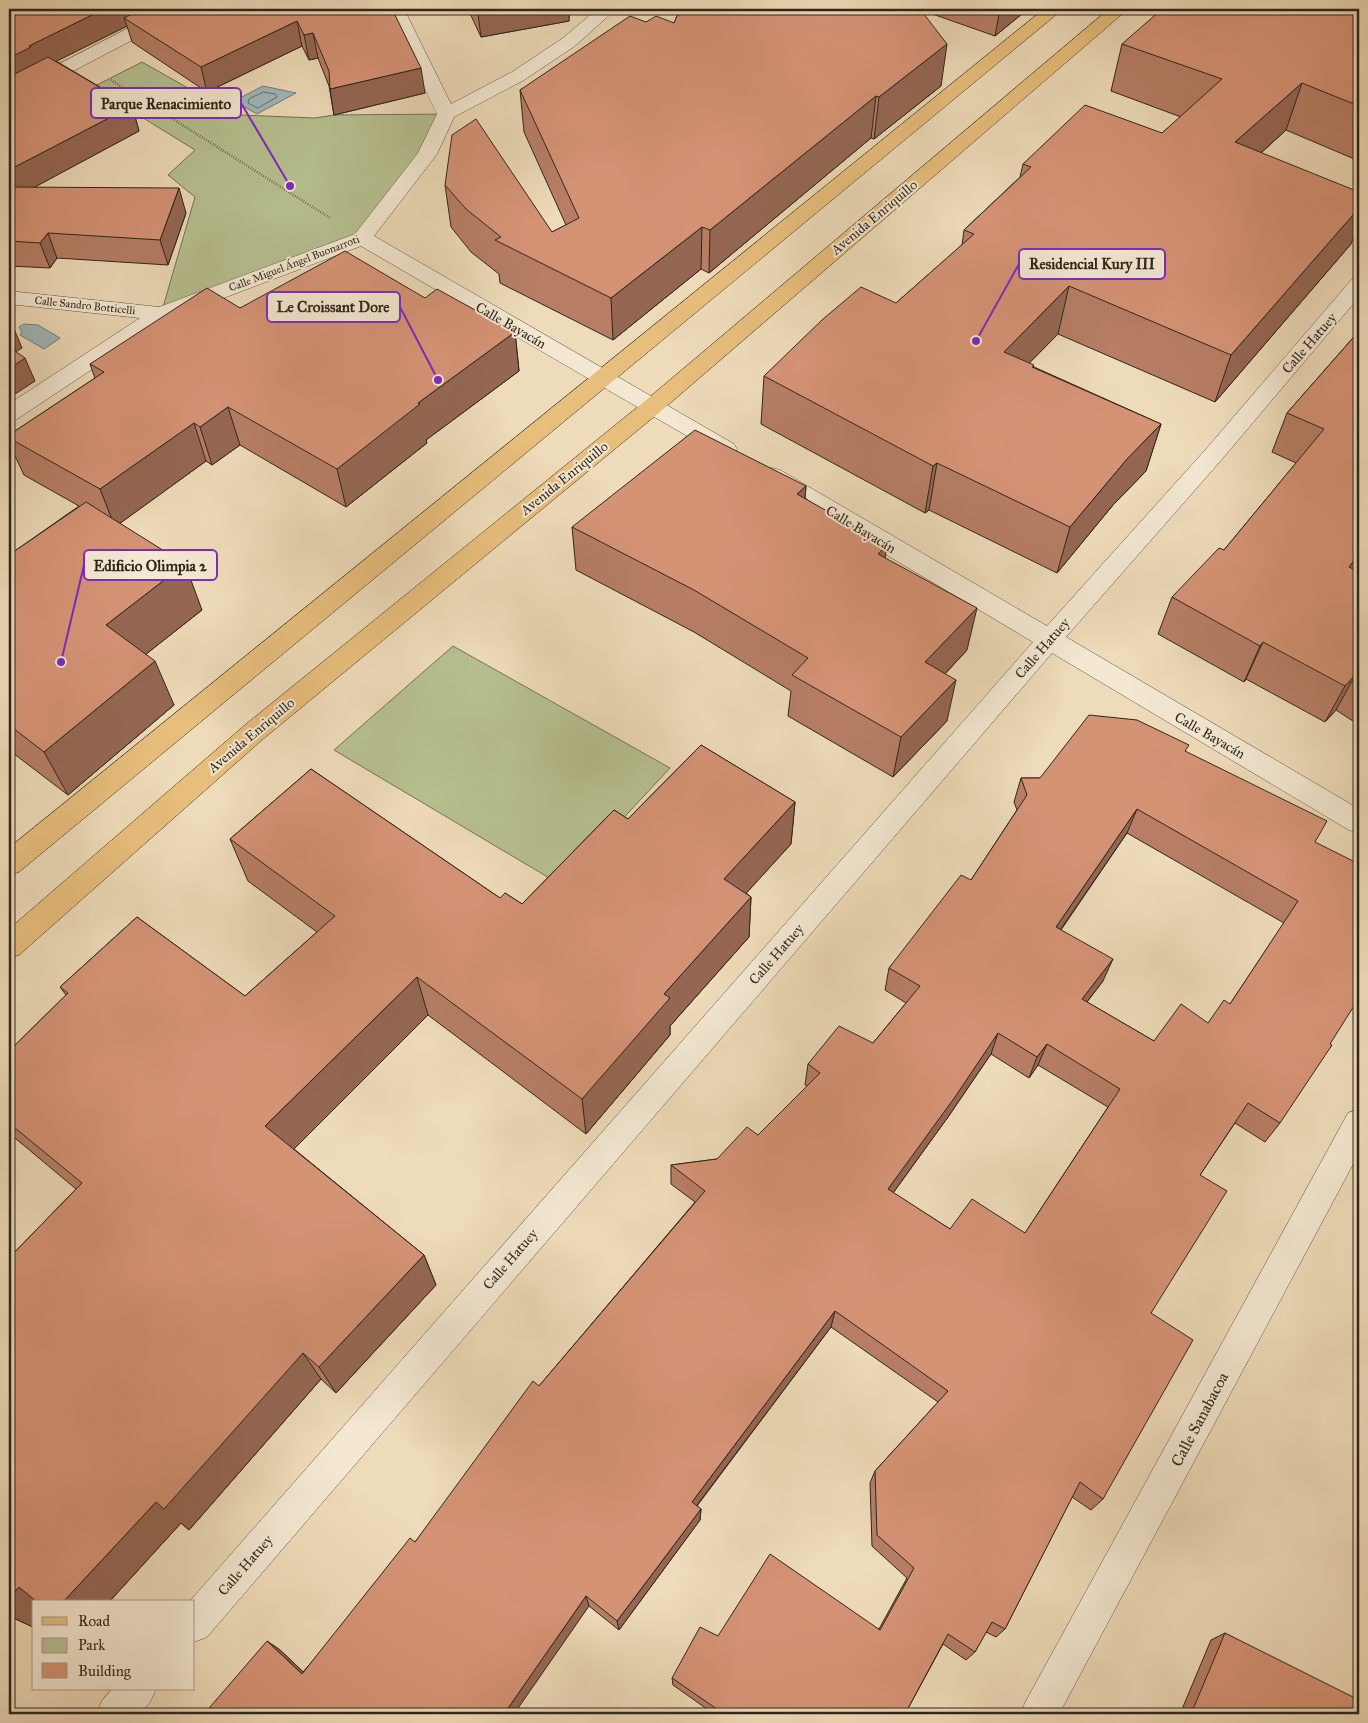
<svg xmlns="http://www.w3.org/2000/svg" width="1368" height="1723" font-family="'IM FELL Great Primer',serif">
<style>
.green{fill:#b7c090;stroke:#727356}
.water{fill:#a0b8bb;stroke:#727e7b}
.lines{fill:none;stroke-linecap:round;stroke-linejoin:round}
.shore{stroke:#676f6c;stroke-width:1}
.minor-casing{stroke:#5e5343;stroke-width:1}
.major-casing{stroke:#2e261c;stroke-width:1}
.path{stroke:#2e261c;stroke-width:2.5;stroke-dasharray:0.5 2;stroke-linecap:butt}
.minor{fill:#f4e8d2;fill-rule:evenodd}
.major{fill:#e7be7c;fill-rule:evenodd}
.wall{fill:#b77e65;stroke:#2e261c;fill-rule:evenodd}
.shaded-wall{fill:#956753;stroke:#2e261c}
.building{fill:#d59376;stroke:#2e261c;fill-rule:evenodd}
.labels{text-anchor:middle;stroke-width:4;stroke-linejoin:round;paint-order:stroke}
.far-street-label{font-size:11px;fill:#2e261c;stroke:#f4e8d2}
.street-label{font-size:14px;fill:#2e261c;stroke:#f4e8d2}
.near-street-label{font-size:16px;fill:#2e261c;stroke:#f4e8d2}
.leader{fill:none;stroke:#7b2cbf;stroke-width:2}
.callout-dot{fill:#7b2cbf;stroke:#f4e8d2;stroke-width:2}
.callout{fill:#f4e8d2;stroke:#7b2cbf;stroke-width:2}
.callout-label{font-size:15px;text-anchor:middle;font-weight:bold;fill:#2e261c}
</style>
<rect width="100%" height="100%" fill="#eedbb9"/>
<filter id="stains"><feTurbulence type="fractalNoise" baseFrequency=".004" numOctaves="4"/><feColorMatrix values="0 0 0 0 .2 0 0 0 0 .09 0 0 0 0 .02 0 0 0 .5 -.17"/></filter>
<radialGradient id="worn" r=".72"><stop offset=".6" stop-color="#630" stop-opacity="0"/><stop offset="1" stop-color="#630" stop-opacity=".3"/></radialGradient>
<!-- green -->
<g class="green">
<polygon points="142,62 218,105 240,115 315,118 334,115 446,114 362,238 161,314 195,197 168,175 195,150 93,87"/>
<polygon points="453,646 670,768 561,885 334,750"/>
</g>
<!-- water -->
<g class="water">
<polygon points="263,86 296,93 257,114 234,101"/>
<polygon points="24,324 38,325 60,338 44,349 20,335 22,332 19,327"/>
</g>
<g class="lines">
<!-- shore -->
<polygon class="shore" points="264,92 275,94 277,97 258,108 248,103 249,99"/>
<!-- minor casing -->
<g class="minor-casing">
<g id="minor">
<polygon points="165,9 187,9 184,13 16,101 9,102 9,90"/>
<polygon points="386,9 404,9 451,104 512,72 563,38 597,9 616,9 575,46 524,80 454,117 437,154 374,236 734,444 737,449 734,454 726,457 718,454 361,246 168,319 17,419 9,421 9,404 140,318 9,304 9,291 159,307 355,234 418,153 437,114"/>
<polygon points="1359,278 1359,297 1223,458 1066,637 1359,809 1359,833 1349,830 1052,653 207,1637 194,1642 194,1602 189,1602 1033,642 764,482 761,476 764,470 772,468 780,470 1047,626 1207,448 1352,279"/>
<polygon points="1359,1109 1359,1153 1059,1714 1020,1714 1026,1701 1348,1113"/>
<polygon points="112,1689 156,1689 150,1702 140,1714 96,1714 102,1701"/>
</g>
</g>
<!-- major casing -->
<g class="major-casing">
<g id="major">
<polygon points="1044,9 1063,9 19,872 9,875 9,848"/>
<polygon points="1109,9 1128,9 661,411 263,739 19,955 9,958 9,929 245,725 645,401"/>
</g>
</g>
<!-- path -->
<polyline class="path" points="111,80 330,218"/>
<!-- minor -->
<use href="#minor" class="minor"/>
<!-- major -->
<use href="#major" class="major"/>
</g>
<!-- wall -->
<g class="wall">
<polygon points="9,9 392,9 425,93 334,115 329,86 318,58 309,60 302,46 207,92 132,42 127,26 56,61 132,106 139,131 34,187 186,213 168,265 57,258 50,268 9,266"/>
<polygon points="468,9 569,9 569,21 481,37"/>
<polygon points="680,9 1028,9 995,36 921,10 941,86 874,139 871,138 709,273 701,269 613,340 500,283 499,274 471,252 451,227 445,185 552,232 566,225 524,132 520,90 646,22 674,23"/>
<polygon points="1359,9 1359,161 1286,130 1261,153 1351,244 1215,402 1058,334 1029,363 1034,367 1161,424 1146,471 1113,505 1057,573 929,510 925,513 761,424 764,376 896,303 962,245 964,230 1020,177 1023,164 1162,133 1181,117 1111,91 1122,44"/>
<polygon points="425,298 515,332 519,371 426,440 427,443 346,507 240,445 212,465 206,461 120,523 202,610 146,654 174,705 68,795 9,750 9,555 79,506 24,475 9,443 9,435 95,378 90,364 240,308"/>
<polygon points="1359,331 1359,566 1356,571 1359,572 1359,725 1336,710 1325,722 1246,679 1244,682 1158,634 1172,597 1224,550 1296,463 1272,452 1287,413"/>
<polygon points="806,486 805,498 885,558 967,650 945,674 947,721 893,777 788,716 791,691 694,632 576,570 572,527"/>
<polygon points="701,745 795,802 791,844 746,893 751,897 749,937 670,1026 670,1035 586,1134 428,1015 294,1149 424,1255 436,1285 336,1393 321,1379 189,1530 181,1523 109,1602 34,1602 34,1626 33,1627 9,1616 9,1258 76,1189 9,1133 9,1051 66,995 60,987 137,917 245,996 317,932 248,881 230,839 311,769 500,898 505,893 522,904 614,810 628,819"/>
<path d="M1186,752L1315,842L1280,1123L1265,1142L1235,1123L1200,1175L1151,1313L1103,1499L1091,1510L1072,1497L1005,1629L996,1637L986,1632L975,1652L966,1660L943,1644L905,1714H714L673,1685L672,1678L718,1636L879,1629L907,1578L872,1546L870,1483L875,1471L938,1402L831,1327L697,1506L701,1509L700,1520L619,1630L589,1606L204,1714L279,1649L303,1672L415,1542L539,1386L695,1202L671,1184V1165L717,1159L758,1135L807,1086L805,1085L808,1064L873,1043L906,1003L885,990L889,968L971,880L1017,810L1014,802L1021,778H1040ZM1127,833L1284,923L1230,1004L1208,1023L1154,1041L1087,1002L1103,981L1061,930ZM991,1054L1029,1078L1038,1065L1108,1107L1025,1233L950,1229L893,1193L948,1117Z"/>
<polygon points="1225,1633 1359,1714 1180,1714 1211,1640"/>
</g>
<!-- shaded-wall -->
<g class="shaded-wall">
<polygon points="104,9 161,9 124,18 127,26 39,70 9,88 9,58 29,46"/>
<polygon points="508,9 569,9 569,21 481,37 478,14"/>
<polygon points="1000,9 1028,9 995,36"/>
<polygon points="297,21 302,46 207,92 201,67"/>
<polygon points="313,33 318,58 309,60 304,35"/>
<polygon points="947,44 941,86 874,139 879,97"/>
<polygon points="421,68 425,93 334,115 330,89"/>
<polygon points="1302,83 1286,130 1220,190 1235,142"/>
<polygon points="876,96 871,138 709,273 710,230"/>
<polygon points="132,106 139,131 9,201 9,170"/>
<polygon points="179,188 186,213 168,265 160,240"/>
<polygon points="1359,208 1359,222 1351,244 1215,402 1231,355"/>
<polygon points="702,227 701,269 613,340 611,298"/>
<polygon points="48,233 57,258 50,268 40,243"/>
<polygon points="1069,286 1058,334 994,399 1004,352"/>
<polygon points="12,324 22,348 9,356 9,326"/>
<polygon points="515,332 519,371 426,440 427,443 346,507 337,469 418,403"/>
<polygon points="25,358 35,381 9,398 9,369"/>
<polygon points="228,407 240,445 212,465 200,427"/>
<polygon points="194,423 206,461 115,527 100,489"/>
<polygon points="1161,424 1146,471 1113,505 1057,573 1070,527 1127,459"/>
<polygon points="937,463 929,510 925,513 933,466"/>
<polygon points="806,486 802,529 797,494"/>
<polygon points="887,545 881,588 878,554"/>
<polygon points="1359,554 1359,566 1331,605 1349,567"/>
<polygon points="185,564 202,610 126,670 106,625"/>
<polygon points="977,608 967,650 917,704 925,662"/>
<polygon points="1263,642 1246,679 1244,682 1260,646"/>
<polygon points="155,661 174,705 68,795 44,752"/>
<polygon points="1356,674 1336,710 1325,722 1345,686"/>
<polygon points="956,680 947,721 893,777 901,737"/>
<polygon points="795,802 791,844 722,920 724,879"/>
<polygon points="1137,809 1127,833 1047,949 1056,927"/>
<polygon points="751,897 749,937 670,1026 670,1035 586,1134 582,1099 664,994"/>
<polygon points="1113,959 1103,981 1073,1020 1082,999"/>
<polygon points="417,977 428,1015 283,1160 265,1126"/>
<polygon points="998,1033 991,1054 948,1117 883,1207 888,1189"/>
<polygon points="1047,1044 1038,1065 1029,1078 1037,1057"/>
<polygon points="424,1255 436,1285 336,1393 319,1367"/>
<polygon points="835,1311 831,1327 691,1513 692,1502"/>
<polygon points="303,1353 321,1379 189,1530 181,1523 109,1602 63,1602 156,1502"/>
<polygon points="701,1509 700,1520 619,1630 617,1621"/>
<polygon points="19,1587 49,1602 34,1602 34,1626 33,1627 9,1616 9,1598"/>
<polygon points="586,1596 589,1606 514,1714 504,1714"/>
<polygon points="267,1641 279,1649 313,1681 302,1674"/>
</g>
<!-- building -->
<g class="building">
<polygon points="9,9 104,9 29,46 31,47 9,58"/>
<polygon points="142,9 392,9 421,68 330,89 329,71 313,33 304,35 297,21 201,67 124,18"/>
<polygon points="476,9 508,9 478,14"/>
<polygon points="680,9 920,9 947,44 879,97 876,96 710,230 702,227 611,298 495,240 501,237 466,209 445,185 452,135 476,119 552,232 579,218 520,90 630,16 646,22 656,16 674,23"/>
<polygon points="1162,9 1359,9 1359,106 1302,83 1235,142 1359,192 1359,208 1231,355 1069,286 1004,352 1034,365 1032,367 1161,424 1127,459 1070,527 937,463 933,466 764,376 823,319 861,287 896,303 974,234 964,230 1031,167 1023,164 1085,105 1162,133 1222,79 1122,44"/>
<polygon points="48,57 132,106 9,170 9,77"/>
<polygon points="9,187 179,188 160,240 48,233 40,243 9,241"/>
<polygon points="345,251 425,298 437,289 515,332 418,403 420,404 337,469 228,407 200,427 194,423 100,489 9,438 9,435 104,372 90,364 207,288 240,308"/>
<polygon points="1359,331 1359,554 1349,567 1359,572 1359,676 1356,674 1345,686 1263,642 1260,646 1172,597 1219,548 1224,550 1324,429 1287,413"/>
<polygon points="9,347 25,358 9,369"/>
<polygon points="695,430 806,486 797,494 887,545 878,554 977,608 925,662 956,680 901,737 792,675 808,658 694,590 572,527"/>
<polygon points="86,502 185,564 106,625 155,661 44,752 9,725 9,555"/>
<path d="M1089,715L1137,720L1189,745L1185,751L1327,821L1315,842L1359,864V998L1330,1044L1332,1045L1280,1123L1248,1103L1200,1175L1227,1191L1151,1313L1193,1340L1103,1499L1080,1482L1005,1629L992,1622L975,1652L948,1634L905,1714H724L672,1678L700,1627L718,1636L770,1554L880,1630L914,1568L877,1535L875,1471L948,1391L835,1311L692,1502L701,1509L617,1621L586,1596L504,1714H204L267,1641L302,1674L410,1538L415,1542L533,1381L539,1386L705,1191L671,1165L717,1159L747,1127L758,1135L820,1073L808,1064L839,1026L873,1043L920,986L889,968L961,875L971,880L1027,795L1021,778H1040ZM1137,809L1298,901L1230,1004L1224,1000L1208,1023L1181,1004L1154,1041L1082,999L1113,959L1056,927ZM998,1033L1037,1057L1047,1044L1120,1089L1025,1233L972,1199L950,1229L888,1189L955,1097Z"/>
<polygon points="701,745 795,802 724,879 751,897 664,994 670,998 582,1099 417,977 265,1126 424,1255 319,1367 303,1353 164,1509 156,1502 63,1602 37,1602 19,1587 9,1598 9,1258 82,1183 9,1123 9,1051 68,993 60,987 137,917 245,996 335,916 230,839 311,769 500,898 505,893 522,904 614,810 628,819"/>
<polygon points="1225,1633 1359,1700 1359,1714 1191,1714"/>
</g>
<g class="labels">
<!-- far-street labels -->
<g class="far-street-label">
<text transform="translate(294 263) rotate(-21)" y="4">Calle Miguel Ángel Buonarroti</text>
<text transform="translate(85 305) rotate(6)" y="4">Calle Sandro Botticelli</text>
</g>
<!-- street labels -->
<g class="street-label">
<text transform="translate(874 217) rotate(-40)" y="5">Avenida Enriquillo</text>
<text transform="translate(511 325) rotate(30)" y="5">Calle Bayacán</text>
<text transform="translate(1309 343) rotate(-49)" y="5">Calle Hatuey</text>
<text transform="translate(564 478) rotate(-39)" y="5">Avenida Enriquillo</text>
<text transform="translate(861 529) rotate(31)" y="5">Calle Bayacán</text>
<text transform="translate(1042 648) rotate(-49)" y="5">Calle Hatuey</text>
<text transform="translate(251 735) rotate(-40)" y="5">Avenida Enriquillo</text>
<text transform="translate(1210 735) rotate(30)" y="5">Calle Bayacán</text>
<text transform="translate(776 954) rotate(-49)" y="5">Calle Hatuey</text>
<text transform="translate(510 1259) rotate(-49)" y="5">Calle Hatuey</text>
<text transform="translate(245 1565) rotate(-49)" y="5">Calle Hatuey</text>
</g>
<!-- near-street labels -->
<g class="near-street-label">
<text transform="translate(1199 1419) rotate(-62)" y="6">Calle Sanabacoa</text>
</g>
</g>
<!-- callouts -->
<path class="leader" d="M290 186L241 103M976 341L1019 264M438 380L400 307M61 662L84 565"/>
<g class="callout-dot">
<circle cx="290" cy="186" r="5"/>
<circle cx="976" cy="341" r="5"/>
<circle cx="438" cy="380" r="5"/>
<circle cx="61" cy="662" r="5"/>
</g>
<g class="callout">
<rect x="91" y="88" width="150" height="30" rx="5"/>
<rect x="1019" y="249" width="146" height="30" rx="5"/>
<rect x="267" y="292" width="133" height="30" rx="5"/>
<rect x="84" y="550" width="133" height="30" rx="5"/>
</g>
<g class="callout-label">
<text x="166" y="109">Parque Renacimiento</text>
<text x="1092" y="269">Residencial Kury III</text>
<text x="333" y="312">Le Croissant Dore</text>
<text x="150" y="571">Edificio Olimpia 2</text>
</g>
<!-- margin -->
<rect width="1368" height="1723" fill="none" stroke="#eedbb9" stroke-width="30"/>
<rect x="10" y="10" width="1348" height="1703" fill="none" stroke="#2e261c" stroke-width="2.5"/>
<rect x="15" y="15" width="1338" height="1693" fill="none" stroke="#2e261c"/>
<!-- legend -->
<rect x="32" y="1600" width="162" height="90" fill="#f4e8d2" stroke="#a59a89"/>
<rect x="42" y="1617" width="25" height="8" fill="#e7be7c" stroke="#a59a89"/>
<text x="78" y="1626" font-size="15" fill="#2e261c">Road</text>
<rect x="42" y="1638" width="25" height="15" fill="#b7c090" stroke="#a59a89"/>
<text x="78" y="1650" font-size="15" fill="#2e261c">Park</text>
<rect x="42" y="1663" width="25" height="15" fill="#d59376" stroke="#a59a89"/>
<text x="78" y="1676" font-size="15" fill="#2e261c">Building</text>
<rect width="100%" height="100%" filter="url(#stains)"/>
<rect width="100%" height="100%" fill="url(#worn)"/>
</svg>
